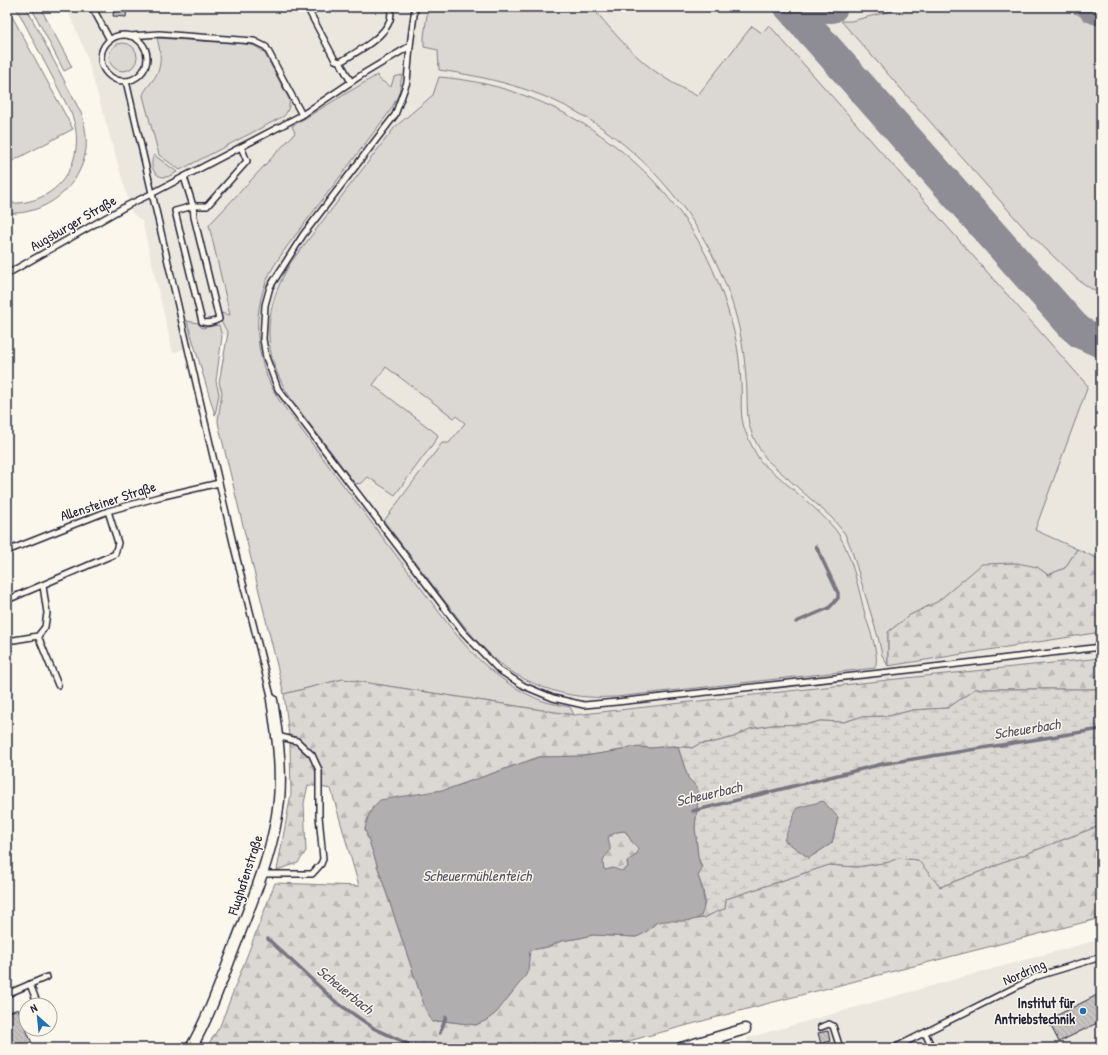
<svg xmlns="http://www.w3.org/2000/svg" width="1108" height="1055" font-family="'Patrick Hand',sans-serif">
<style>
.built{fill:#ebe7df}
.grass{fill:#dbd8d3;stroke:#7e7d87}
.forest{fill:url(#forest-firs);stroke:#7e7d87}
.wetland{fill:url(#wetland-marsh);stroke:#7e7d87;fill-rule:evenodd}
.water{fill:#b1aeb0;stroke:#787681;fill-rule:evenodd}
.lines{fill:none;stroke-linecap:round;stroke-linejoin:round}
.stream{stroke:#787681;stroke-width:3.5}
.taxiway{stroke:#8e8c94;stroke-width:32}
.building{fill:url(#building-back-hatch);stroke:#22223b}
.service-casing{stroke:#22223b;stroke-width:8}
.minor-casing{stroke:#22223b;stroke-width:13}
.service{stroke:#fbf7ec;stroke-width:5}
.minor{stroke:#fbf7ec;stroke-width:10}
.poi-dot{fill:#1f6fb2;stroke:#fbf7ec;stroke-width:1.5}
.labels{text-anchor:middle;stroke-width:3;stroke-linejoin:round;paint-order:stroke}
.street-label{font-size:14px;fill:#22223b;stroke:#fbf7ec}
.poi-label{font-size:14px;font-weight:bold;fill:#22223b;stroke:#fbf7ec;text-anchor:end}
.water-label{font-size:15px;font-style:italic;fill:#545364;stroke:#fbf7ec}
</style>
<defs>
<pattern id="forest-firs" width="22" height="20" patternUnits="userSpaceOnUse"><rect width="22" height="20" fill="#dbd8d3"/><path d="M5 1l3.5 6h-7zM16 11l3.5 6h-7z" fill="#bcb9b6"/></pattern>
<pattern id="wetland-marsh" width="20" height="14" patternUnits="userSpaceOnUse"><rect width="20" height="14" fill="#dbd8d3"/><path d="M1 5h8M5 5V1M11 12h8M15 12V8" fill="none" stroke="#bcb9b6"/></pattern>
<pattern id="building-back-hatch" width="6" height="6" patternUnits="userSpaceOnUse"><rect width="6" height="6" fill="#c6c2c0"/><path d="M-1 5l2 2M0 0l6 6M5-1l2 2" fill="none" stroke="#aaa6a6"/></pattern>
</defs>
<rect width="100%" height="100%" fill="#fbf7ec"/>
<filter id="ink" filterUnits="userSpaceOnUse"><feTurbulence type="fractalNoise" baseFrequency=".025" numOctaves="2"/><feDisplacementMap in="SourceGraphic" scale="8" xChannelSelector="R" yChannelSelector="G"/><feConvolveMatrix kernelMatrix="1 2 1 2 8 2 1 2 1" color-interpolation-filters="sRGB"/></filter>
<g filter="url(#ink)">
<!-- built -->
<g class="built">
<polygon points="66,7 1101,7 1101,663 612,720 343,679 222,438 214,410 227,335 173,353 142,221 132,213 85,51"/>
<polygon points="1101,939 1101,1048 748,1048 747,1038 977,973"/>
</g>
<!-- grass -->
<g class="grass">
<polygon points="7,7 73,129 7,164"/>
<path d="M16,7H26L82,115C85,126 87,137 86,149C81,187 45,216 7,213V203C58,207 90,159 71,113Z"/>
<polygon points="31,7 40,7 72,67 64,71"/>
<path d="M428,7H592C614,33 636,60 665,78C675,85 686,90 697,96L752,26L762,33L769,25L1088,386L1035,530L1077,549L1065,568L1048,575L1037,567L982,565L937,602L910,615L888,632V666L882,655L878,637L851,548L845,534L832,518L768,461C760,451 752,437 749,424C746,409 748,394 746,379C745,362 743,345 739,328C719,240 659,161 582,115C538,89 488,77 439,70L438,50L424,47V37Z"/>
<polygon points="908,7 1060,7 1101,24 1101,293 1090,288 1077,279 1025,229 841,21 851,21"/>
<path d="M157,38L246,44L255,46L264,52L289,99C290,106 288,111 284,116L180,170L159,155L143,96C144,90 149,86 153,80C163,67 161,53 157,38Z"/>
<circle cx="123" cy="57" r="14"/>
<path d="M377,75L379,79L391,87L394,77L402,75L399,94L390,111L288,245C282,254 275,263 270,273C250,314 255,362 279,400L448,624C473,657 503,686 543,701C552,704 561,705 570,707L574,715L343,679L284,694L219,427L218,421L222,392L219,382L228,333L221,321L220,313L230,315L209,225L295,133L292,126Z"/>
<path d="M439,77C543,85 638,144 693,232C712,262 724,295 733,328C738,346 740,365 741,384C742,397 740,411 743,424C746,435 752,447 758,457C762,465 771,470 778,476C796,493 818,509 834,528C851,548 859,592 866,618C870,631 880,655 875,668L616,697C607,697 598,698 589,697C564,696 538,687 517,675C486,657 463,624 441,596C422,571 403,546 384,521L442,443H449L465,423L456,416L454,418L386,367L373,385L437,434L438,437L395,495L368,477L362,483L355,484C341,465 327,446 312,427C301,412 288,397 280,379C260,338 269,299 291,262L395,127L433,95Z"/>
<path d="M154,155L177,172C173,174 169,177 165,177C153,177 149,164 154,155Z"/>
<polygon points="187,321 198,323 202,328 219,325 222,337 216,381 219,394 215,415"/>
</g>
<!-- forest -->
<g class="forest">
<polygon points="1077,549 1101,560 1101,632 888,666 888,632 910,615 937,602 982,564 1017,563 1037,567 1048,575 1065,568"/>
<polygon points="1101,658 1101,689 975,689 948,708 913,710 889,716 860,717 844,722 820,721 809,724 772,725 750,729 734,737 715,742 699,744 692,748 673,746 651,748 630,747 622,750 585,756 539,757 448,789 373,806 365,829 425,1008 432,1022 444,1021 476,1025 487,1020 497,1012 530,950 548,947 561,941 580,938 592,935 636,937 648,931 657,922 666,920 679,921 705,918 717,911 725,909 726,899 829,865 856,867 888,862 898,858 919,860 940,887 1101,825 1101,918 758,1006 603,1048 206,1048 220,1026 275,883 359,886 331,789 308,785 304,803 306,851 298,863 277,870 291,794 290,744 284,694 343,679 574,715 906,678"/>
<path d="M624,831C629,834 640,847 638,853C635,857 631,858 627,861L628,867C622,873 619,871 613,868L606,870L604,869C601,858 605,857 610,848L608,839L609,836L617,832Z"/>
</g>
<!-- wetland -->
<path class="wetland" d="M975,689H1101V825L940,887L918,860L898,858L889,862L856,867L829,865L726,899L725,909C715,911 707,918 696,919L701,916L705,903L703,889L698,876L702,867L698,857L695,827L698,800L688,778L678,747L673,746L692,748L699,744L715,742L734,737L750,729L772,725L809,724L820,721L844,722L860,717L889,716L913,710L948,708ZM838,817L832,843L809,858Z"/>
<!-- water -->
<g class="water">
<path d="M673,746L678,747L688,778L695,785L698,790V800L695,827L698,857L702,869L698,876C702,886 710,914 696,919C692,921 685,921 680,921C673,921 666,920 659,922C649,924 648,934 636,937L592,935L580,938L561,941L548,947L530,950L528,970L526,975L497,1012L487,1020L476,1025L444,1021L432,1022L425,1008L365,829C367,817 371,808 380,800L448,789L539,757L585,756L622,750L630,747L651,748ZM624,831L627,833L631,841L638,848C639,855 633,857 627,861L628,867C622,873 619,870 613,868L606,870L604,869C600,854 610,857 610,848C610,843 607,841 609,836L617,832Z"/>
<polygon points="823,801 838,817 832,843 809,858 784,840 797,808"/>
</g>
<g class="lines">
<!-- stream -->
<g class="stream">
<polyline points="796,622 829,608 838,598 838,593 816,546"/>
<polyline points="693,811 882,764 1101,729"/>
<polyline points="268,939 336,1002 375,1029 415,1047"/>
<polyline points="440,1033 446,1017"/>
</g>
<!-- taxiway -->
<g class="taxiway">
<polyline points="790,7 1073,326 1081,333 1101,342"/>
<polyline points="824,7 832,7"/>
<polyline points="1093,7 1101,10"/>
</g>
</g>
<!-- building -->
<g class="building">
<polygon points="114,7 127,7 126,17 113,16"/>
<polygon points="1101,993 1101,1021 1059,1042 1048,1020"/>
<polygon points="18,1009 26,1029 34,1048 7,1048 7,1013"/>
<polygon points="828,1031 830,1041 821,1044 818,1033"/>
</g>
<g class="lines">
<!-- service casing -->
<g class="service-casing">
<g id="service">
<polyline points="92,7 110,40"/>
<polyline points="316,7 309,11 335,60 340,62 351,82"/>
<polyline points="415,7 410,46 407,82 395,115 303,235 270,287 265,305 263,339 266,357 278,389 463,632 499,670 524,686 553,698 584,705 617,702 908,670 1101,647"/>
<circle cx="124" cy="58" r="23"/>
<path d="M340,62C355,53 384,38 390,20C391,16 391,11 391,7"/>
<polyline points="126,81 234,547 272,700"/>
<polyline points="302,115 363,74 410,46"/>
<path d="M184,177L193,206L194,217L219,319C213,322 208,324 202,322L175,211L193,206H207L247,161L241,147"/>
<polyline points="7,274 128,205 151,194 302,115 266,47 254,41 159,34 130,36"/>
<polyline points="7,551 108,511 159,497 219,483"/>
<polyline points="7,600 115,554 118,543 108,511"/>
<polyline points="38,636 58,685"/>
<polyline points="7,639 14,640 38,636 45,627 47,613 43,586"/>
<polyline points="262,874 312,874 321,864 323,859 319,816 319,770 312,755 297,741 277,736"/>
<polyline points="30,984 38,1005"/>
<polyline points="7,994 47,977"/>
<polyline points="821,1027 829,1024 833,1026 840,1048"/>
<polyline points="925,1033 932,1048"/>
<polyline points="715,1038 720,1042 721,1048"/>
<polyline points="894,1048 1038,976 1101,957"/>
</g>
</g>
<!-- minor casing -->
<g class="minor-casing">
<g id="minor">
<path d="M191,1048C209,1016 221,982 234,948C252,900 274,852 279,800C282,767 277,733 272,700"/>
<polyline points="681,1048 745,1029"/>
</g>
</g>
<!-- service -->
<use href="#service" class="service"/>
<!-- minor -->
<use href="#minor" class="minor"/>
</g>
</g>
<!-- markers -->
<circle class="poi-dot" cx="1083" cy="1011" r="4"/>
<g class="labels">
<!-- street labels -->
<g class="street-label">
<text transform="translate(73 223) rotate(-30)" y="5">Augsburger Straße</text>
<text transform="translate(108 501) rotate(-18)" y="5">Allensteiner Straße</text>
<text transform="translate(245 875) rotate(-72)" y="5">Flughafenstraße</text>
<text transform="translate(1024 972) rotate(-24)" y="5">Nordring</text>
</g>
<!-- poi labels -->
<g class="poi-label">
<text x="1075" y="1008">Institut für<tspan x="1075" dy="16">Antriebstechnik</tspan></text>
</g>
<!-- water labels -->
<g class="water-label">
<text transform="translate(1027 729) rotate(-9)" y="5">Scheuerbach</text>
<text transform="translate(709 794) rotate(-13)" y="5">Scheuerbach</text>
<text x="477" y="881">Scheuermühlenteich</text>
<text transform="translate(345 990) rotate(39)" y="5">Scheuerbach</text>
</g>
</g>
<!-- margin -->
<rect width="1108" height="1055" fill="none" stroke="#fbf7ec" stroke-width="24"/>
<rect x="12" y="12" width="1084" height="1031" fill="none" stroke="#22223b" stroke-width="1.5" filter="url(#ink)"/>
<!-- north arrow -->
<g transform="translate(38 1017) rotate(333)"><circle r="19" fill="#fbf7ec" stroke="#a4a2a5"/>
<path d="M0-3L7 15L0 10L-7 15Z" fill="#1f6fb2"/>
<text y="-6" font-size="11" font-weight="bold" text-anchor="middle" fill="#22223b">N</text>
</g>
</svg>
